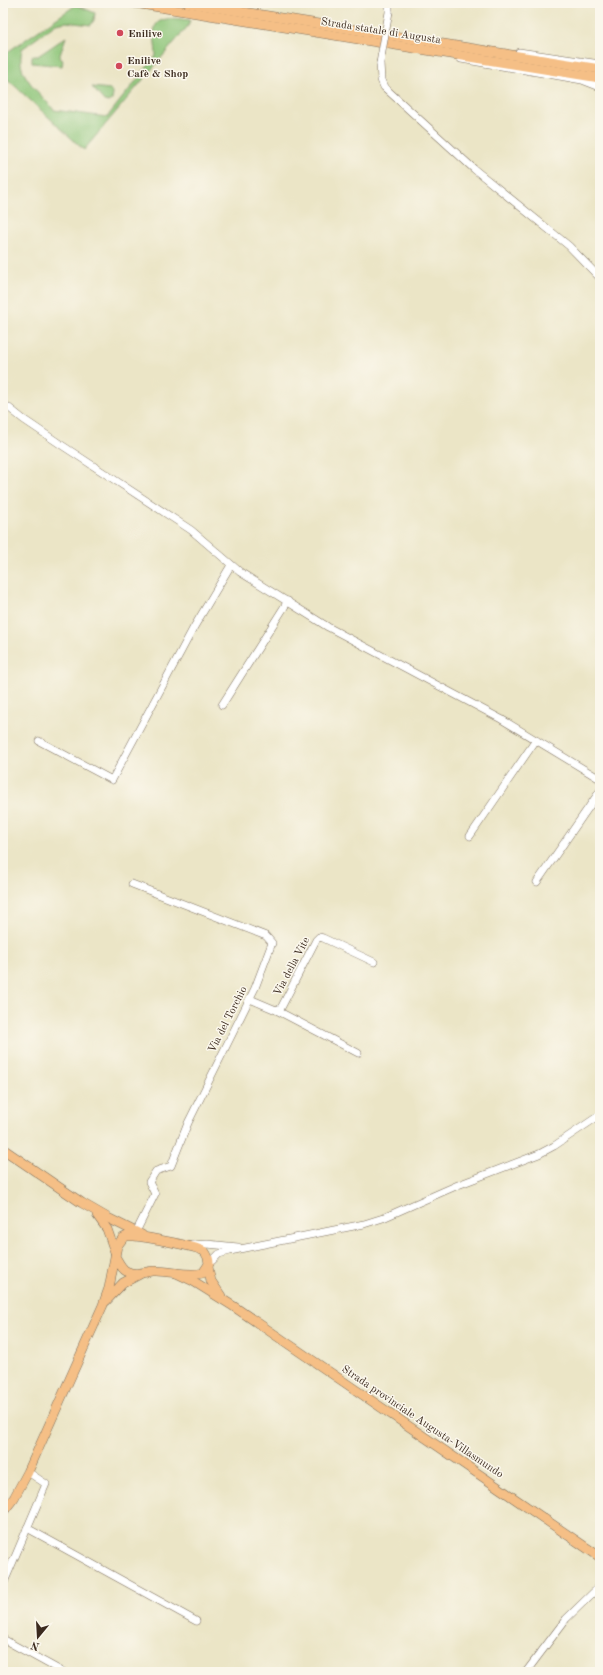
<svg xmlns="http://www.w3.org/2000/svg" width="603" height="1675" font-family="'Old Standard TT',serif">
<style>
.green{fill:#8dc578;stroke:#64784b}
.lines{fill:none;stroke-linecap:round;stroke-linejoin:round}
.minor-casing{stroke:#796b59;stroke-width:8}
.major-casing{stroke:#796b59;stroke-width:10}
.minor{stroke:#fff;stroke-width:7}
.major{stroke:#f5bf86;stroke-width:9}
.minor-bridge-casing{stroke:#796b59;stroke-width:8;stroke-linecap:butt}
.minor-bridge{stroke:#fff;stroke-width:7}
.poi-dot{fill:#d1495b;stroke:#fbf7ec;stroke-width:1.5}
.labels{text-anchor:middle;stroke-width:3;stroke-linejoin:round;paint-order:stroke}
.street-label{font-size:11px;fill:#3b2a1e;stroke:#fbf7ec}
.poi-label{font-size:11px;font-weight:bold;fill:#3b2a1e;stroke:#fbf7ec;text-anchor:start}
</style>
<rect width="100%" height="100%" fill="#fbf7ec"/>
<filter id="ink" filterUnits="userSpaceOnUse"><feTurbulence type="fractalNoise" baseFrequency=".025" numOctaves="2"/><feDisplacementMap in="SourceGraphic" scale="8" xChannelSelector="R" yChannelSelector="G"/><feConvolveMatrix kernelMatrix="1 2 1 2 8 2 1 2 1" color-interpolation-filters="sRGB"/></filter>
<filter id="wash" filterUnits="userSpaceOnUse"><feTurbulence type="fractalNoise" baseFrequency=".012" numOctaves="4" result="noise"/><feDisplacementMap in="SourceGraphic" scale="16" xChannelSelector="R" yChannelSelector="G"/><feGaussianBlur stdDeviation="0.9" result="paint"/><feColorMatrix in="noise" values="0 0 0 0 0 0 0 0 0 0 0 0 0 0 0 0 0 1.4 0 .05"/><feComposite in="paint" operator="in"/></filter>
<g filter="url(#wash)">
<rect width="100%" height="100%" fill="#ebe5c6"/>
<!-- green -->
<g class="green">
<path d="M76,5L95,13L94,20L91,25L66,22L56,24L22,49C21,55 20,61 22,68C25,81 45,99 54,110L107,117L156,56C156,47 153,35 155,27C159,15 181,19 190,20L188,26L84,150L3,75V55Z"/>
<polygon points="66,37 59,58 63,60 62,66 32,63 32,56 38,56"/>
<polygon points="92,87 110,89 113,94 112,100 109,102 104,101"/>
</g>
</g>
<g filter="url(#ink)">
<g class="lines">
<!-- minor casing -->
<g class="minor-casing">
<g id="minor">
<polyline points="389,12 389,3"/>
<polyline points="519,52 600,64"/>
<polyline points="461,59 582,80 600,87"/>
<polyline points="380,63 381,80 384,87 474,169 569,246 600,278"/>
<polyline points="3,403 23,419 60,444 191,530 240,572 328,627 501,719 600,779"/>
<polyline points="222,705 288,601"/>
<polyline points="39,741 112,780 194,627 231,565"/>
<polyline points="470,836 536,740"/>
<polyline points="537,882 600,791"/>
<polyline points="132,884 266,936 272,943 255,988 188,1123 171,1166 156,1171 149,1182 155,1194 136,1232"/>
<polyline points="250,999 276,1010 281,1008 316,940 319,937 323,938 374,962"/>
<polyline points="276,1010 358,1053"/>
<polyline points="192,1245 207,1244 238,1247"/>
<polyline points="209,1264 219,1254 230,1251 364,1224 383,1218 458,1185 539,1154 554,1146 600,1115"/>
<polyline points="27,1528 196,1621"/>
<polyline points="3,1585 46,1484 28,1472"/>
<polyline points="3,1639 63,1672"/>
<polyline points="526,1672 566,1619 600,1586"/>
</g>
</g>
<!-- major casing -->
<g class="major-casing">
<g id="major">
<polyline points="134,3 600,78"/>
<polyline points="188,3 600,69"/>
<polyline points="3,1149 82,1203 108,1218 142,1235"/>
<polyline points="97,1215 107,1229 115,1252"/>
<polyline points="208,1267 211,1281 221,1296"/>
<polyline points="176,1273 193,1281 233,1306 600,1557"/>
<polyline points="106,1301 123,1283 140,1274"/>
<path d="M3,1512L14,1498L28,1472L103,1305L109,1288L117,1246L123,1238L127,1236H134C145,1237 198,1246 205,1252C208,1256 209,1259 209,1264L203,1273C186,1277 170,1270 153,1271C143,1272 136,1276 126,1271C121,1268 118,1261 115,1256"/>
</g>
</g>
<!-- minor -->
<use href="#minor" class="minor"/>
<!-- major -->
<use href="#major" class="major"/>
<!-- minor-bridge casing -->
<g class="minor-bridge-casing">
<polyline id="minor-bridge" points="380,63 389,12"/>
</g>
<!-- minor-bridge -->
<use href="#minor-bridge" class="minor-bridge"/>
</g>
</g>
<!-- markers -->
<g class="poi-dot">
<circle cx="120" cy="33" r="4"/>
<circle cx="119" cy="66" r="4"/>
</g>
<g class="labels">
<!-- street labels -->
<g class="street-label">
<text transform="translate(381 30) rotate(9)" y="4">Strada statale di Augusta</text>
<text transform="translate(291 966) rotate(-62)" y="4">Via della Vite</text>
<text transform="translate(227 1019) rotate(-63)" y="4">Via del Torchio</text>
<text transform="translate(423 1421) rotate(34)" y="4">Strada provinciale Augusta-Villasmundo</text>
</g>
<!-- poi labels -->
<g class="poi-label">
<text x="128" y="37">Enilive</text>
<text x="127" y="64">Enilive<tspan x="127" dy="13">Cafè &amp; Shop</tspan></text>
</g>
</g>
<!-- margin -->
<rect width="603" height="1675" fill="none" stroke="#fbf7ec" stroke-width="16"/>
<!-- north arrow -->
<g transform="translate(38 1637) rotate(198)" stroke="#fbf7ec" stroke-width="3" paint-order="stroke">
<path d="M0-3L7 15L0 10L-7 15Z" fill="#3b2a1e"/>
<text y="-6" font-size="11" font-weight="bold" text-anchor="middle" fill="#3b2a1e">N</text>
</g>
</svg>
